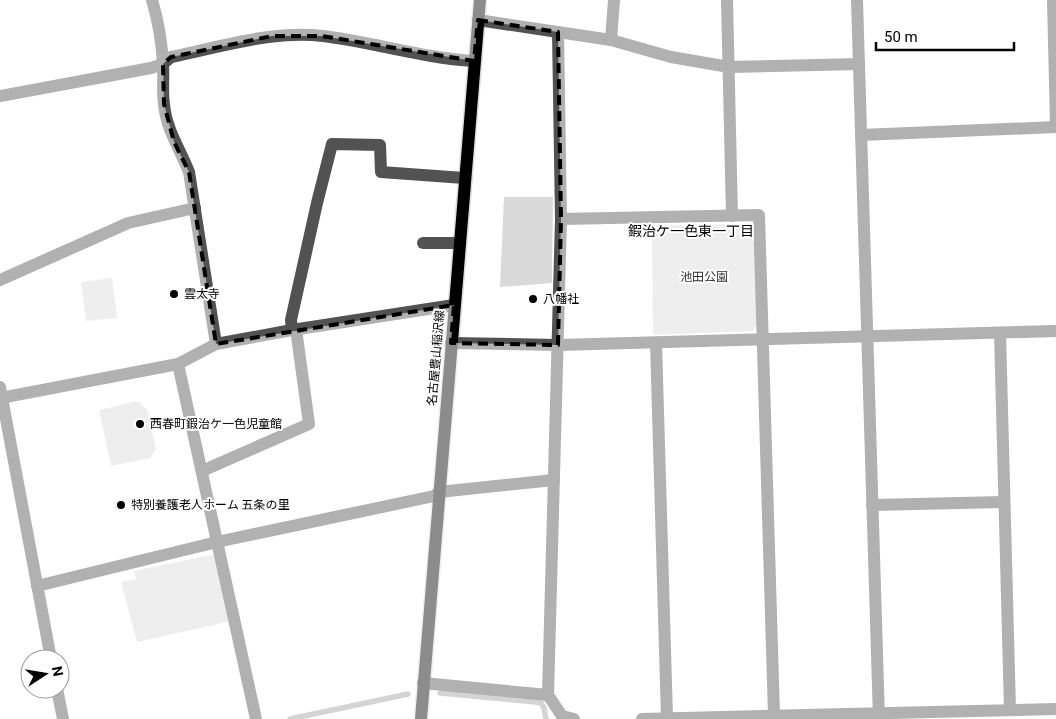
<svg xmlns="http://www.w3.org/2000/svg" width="1056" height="719" font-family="Roboto,'Noto Sans JP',sans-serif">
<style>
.green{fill:#d9d9d9}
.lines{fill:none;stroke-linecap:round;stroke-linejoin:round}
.stream{stroke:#a0a0a0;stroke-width:5.5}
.major-casing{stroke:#dbdbdb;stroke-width:15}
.minor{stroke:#525252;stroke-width:12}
.major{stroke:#000;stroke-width:12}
.marked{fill:none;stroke:#000;stroke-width:4;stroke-dasharray:10 6;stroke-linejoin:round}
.poi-dot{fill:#000;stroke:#fff;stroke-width:2}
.labels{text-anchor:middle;stroke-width:4;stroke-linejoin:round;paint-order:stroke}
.park-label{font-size:12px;fill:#303030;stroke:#fff}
.poi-label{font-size:12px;fill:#000;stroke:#fff;text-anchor:start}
.street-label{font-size:12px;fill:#000;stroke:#fff}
.neighbourhood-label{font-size:14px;fill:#000;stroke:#fff}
</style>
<rect width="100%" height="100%" fill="#fff"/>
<!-- green -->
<g class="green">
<polygon points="504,197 553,197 552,283 500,287"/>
<polygon points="735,224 754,242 757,324 753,331 653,335 652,226"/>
<polygon points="112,278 117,318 86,321 81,282"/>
<polygon points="138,401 147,410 156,449 150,458 111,466 99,410"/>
<polygon points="216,554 231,621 137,642 121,582 136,579 134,571"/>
</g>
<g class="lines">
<!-- stream -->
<g class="stream">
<polyline points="440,693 536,702 541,703 544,708 546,719"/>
<polyline points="290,719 408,694"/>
</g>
<!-- major casing -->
<g class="major-casing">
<polyline id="major" points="421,719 480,0"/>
</g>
<!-- minor -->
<g class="minor">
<path d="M152,0C158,20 162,44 163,65C164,78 162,91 164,104C166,129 180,149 189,172L216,344"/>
<polyline points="727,0 732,216"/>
<polyline points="857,0 879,719"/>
<polyline points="1053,0 1056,124"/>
<polyline points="478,20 611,40 671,57 729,67 859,64"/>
<polyline points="558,32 561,219 548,695 562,716 574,719"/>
<polyline points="611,40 614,0"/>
<path d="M0,96L151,68L163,64L171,57C220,47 272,30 323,36C373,42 422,58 474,61"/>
<polyline points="861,135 1056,127"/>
<polyline points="561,219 759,215 774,715"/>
<polyline points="423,243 459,243"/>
<polyline points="0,280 117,228 128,223 195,208"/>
<polyline points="292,330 291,320 317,203 332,144 380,145 381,172 464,178"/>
<polyline points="1000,333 1010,710"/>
<polyline points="451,343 558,345 1056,331"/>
<polyline points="656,343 667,718"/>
<polyline points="178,364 256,719"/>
<polyline points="0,387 51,659"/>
<polyline points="0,398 178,364 216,344 292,330 454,305"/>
<polyline points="202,471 309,424 296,329"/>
<polyline points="872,505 1004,502"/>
<polyline points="37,586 217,542 434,496 439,492 554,480"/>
<polyline points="423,683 548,695"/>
<polyline points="57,689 63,719"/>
<polyline points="642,719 1056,709"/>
</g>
<!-- major -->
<use href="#major" class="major"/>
</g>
<!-- marked area -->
<path d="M0 0H1056V719H0ZM478,20L558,32L561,219L558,345L451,343L454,305L216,344L189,172L174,142L164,104L163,64L171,57L272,36H322L474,61Z" fill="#fff" fill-opacity=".55" fill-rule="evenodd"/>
<path class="marked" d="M478,20L558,32L561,219L558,345L451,343L454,305L216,344L189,172L174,142L164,104L163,64L171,57L272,36H322L474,61Z"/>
<!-- markers -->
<g class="poi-dot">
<circle cx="174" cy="294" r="5"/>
<circle cx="533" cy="299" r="5"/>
<circle cx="140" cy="424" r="5"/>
<circle cx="121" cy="505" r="5"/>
</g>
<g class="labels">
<!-- park labels -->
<g class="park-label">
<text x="704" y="281">池田公園</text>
</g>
<!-- poi labels -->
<g class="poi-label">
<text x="184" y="298">雲太寺</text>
<text x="543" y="303">八幡社</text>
<text x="150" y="428">西春町鍜治ケ一色児童館</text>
<text x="131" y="509">特別養護老人ホーム 五条の里</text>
</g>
<!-- street labels -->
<g class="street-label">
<text transform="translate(436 358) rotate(-85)" y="4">名古屋豊山稲沢線</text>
</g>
<!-- neighbourhood labels -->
<g class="neighbourhood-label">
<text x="691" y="236">鍜治ケ一色東一丁目</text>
</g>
</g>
<!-- north arrow -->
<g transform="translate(45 674) rotate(78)"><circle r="24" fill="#ffffff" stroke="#999999"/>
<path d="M0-4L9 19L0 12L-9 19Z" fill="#000000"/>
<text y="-8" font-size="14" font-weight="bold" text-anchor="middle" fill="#000000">N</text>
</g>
<!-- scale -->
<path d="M876 42v8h138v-8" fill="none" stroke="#000000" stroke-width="2.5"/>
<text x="884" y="42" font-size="15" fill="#000000" stroke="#ffffff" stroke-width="4" paint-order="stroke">50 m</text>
</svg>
